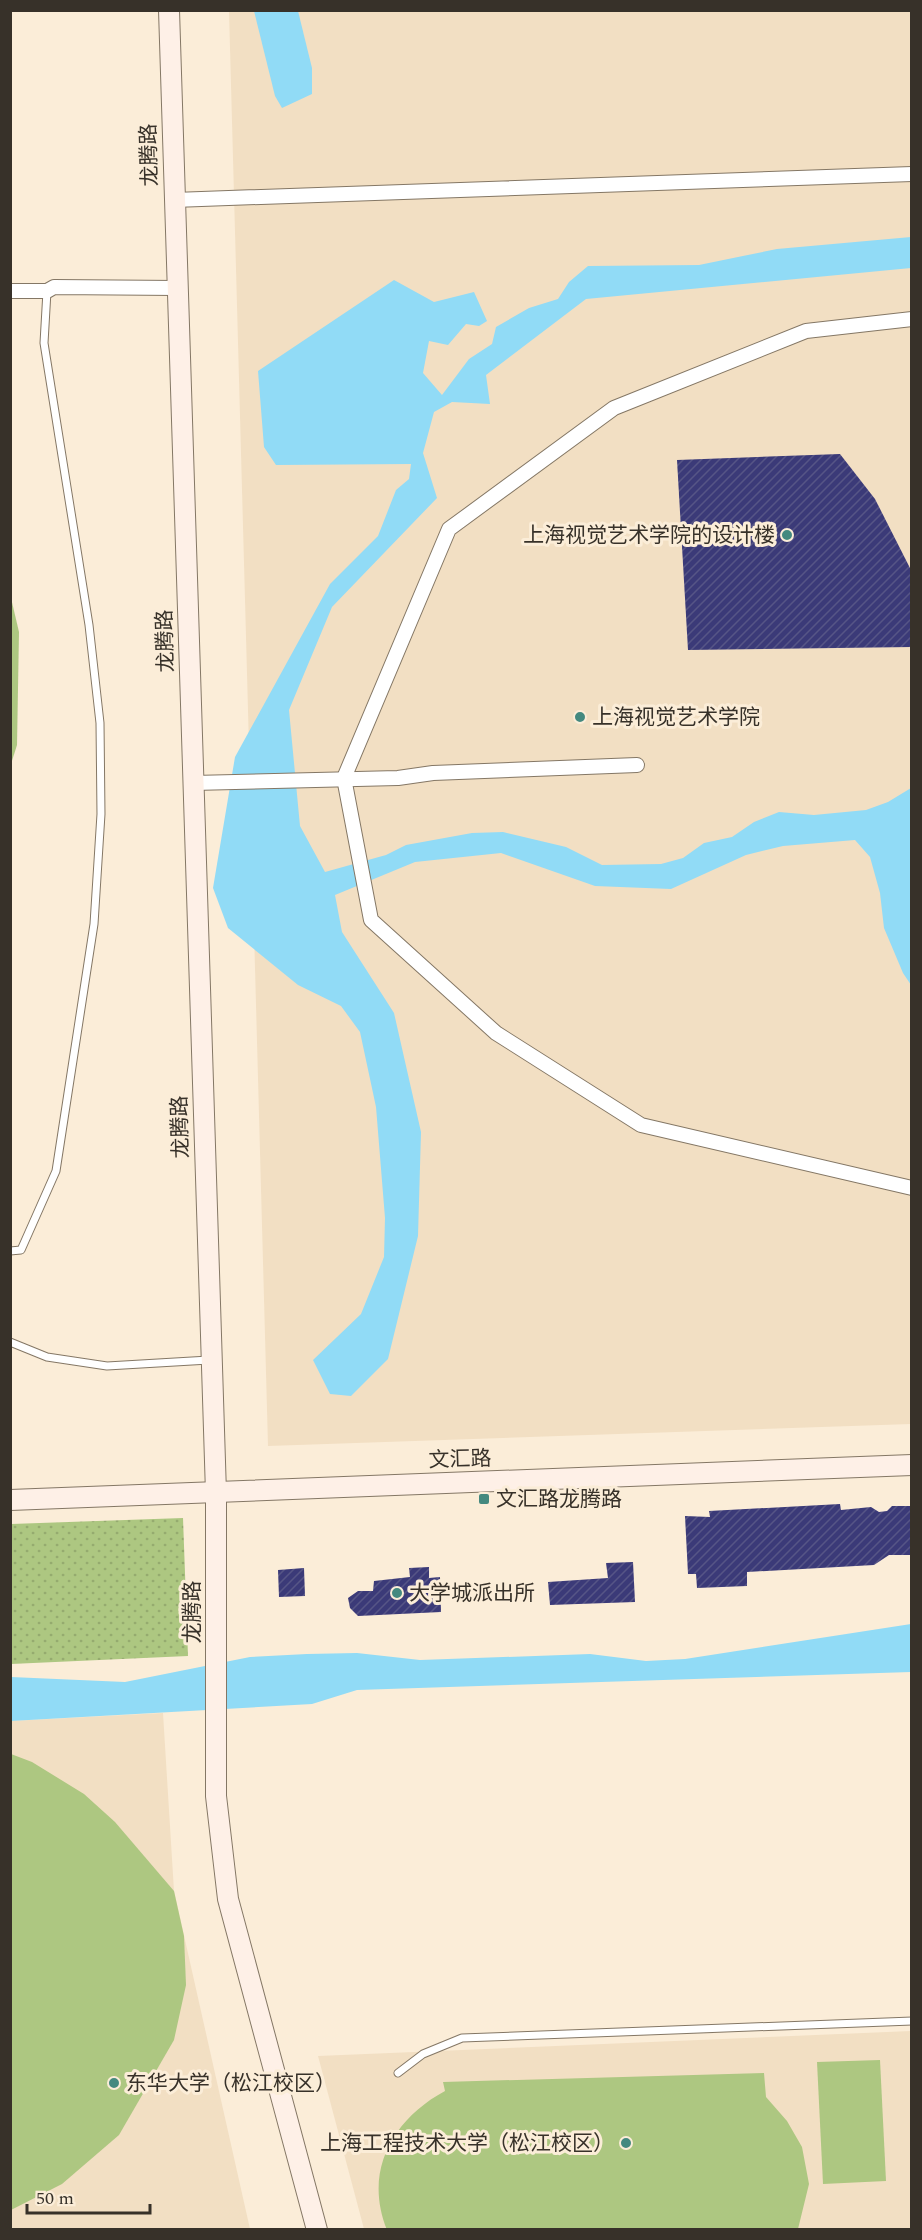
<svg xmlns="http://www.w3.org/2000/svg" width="922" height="2240" font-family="Spectral,'Noto Sans SC',serif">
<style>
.built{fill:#f2dfc3}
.green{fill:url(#green-dots)}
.pitch{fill:#adc781}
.water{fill:#91dbf6}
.building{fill:url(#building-hatch)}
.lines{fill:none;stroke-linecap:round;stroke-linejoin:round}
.lane-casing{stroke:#847765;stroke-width:9}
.street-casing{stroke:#847765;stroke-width:16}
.secondary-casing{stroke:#847765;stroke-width:22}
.lane{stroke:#fff;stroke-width:7}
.street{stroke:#fff;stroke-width:14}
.secondary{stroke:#fef0e7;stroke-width:20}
.poi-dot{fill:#44897f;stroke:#fbedd8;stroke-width:2}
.labels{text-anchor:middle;stroke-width:6;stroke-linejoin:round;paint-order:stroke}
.street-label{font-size:21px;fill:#373129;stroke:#fbedd8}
.poi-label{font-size:21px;fill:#373129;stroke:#fbedd8;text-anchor:start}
</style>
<defs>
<pattern id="green-dots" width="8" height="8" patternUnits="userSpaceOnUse" patternTransform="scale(1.5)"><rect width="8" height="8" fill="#adc781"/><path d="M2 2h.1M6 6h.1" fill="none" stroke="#95ab6f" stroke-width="1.8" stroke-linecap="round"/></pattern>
<pattern id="building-hatch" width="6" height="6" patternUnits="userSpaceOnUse" patternTransform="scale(1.5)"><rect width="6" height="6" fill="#3b3a78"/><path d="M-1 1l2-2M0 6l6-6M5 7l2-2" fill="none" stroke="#565586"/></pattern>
</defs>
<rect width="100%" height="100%" fill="#fbedd8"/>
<!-- built -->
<g class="built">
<polygon points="229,11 911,11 911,1424 268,1446"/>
<polygon points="163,1713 174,1891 250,2229 11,2230 11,1721"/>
<polygon points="911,2031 911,2229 364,2229 318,2056"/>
</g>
<!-- green -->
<polygon class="green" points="183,1518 188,1656 11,1664 11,1524"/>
<!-- pitch -->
<g class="pitch">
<polygon points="11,598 19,632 17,745 11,764"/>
<polygon points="11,1754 32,1762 84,1794 115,1822 174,1891 184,1936 186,1985 174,2040 119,2135 62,2184 11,2210"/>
<polygon points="880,2060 886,2181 823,2184 817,2062"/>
<path d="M764,2073L766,2097L787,2121L802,2147L809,2184L798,2229L387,2230C363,2171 393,2119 445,2091L443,2082Z"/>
</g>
<!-- water -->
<g class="water">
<polygon points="254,11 298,11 312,68 312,94 282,108 275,96"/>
<polygon points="911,237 911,268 586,299 486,375 490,404 452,402 434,412 423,453 437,498 332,607 289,710 300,826 325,872 386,855 406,845 472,833 503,832 566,847 602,865 661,864 683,858 704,843 732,837 754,822 779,812 814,815 866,810 888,802 911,788 911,985 903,973 884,928 880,893 870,857 855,840 783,846 746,855 671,889 595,886 501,853 415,862 335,895 342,932 394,1013 421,1132 418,1236 388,1359 351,1396 330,1394 313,1360 361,1314 384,1257 385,1218 376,1107 360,1032 341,1006 298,985 228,928 213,888 235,757 330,584 378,536 396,490 409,479 411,464 276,465 264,447 258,371 394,280 434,302 474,292 487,321 479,326 466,324 448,345 429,341 423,373 442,395 469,359 492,344 496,327 529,308 558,299 569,282 588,266 699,265 777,249"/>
<polygon points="911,1624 911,1672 357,1690 312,1704 11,1721 11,1677 125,1682 250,1657 307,1654 357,1653 420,1660 590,1654 646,1661 685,1659"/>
</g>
<!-- building -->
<g class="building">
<polygon points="840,454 875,499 912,572 912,647 688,650 677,460"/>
<polygon points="840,1504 841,1510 871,1507 879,1512 887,1511 892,1506 912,1506 912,1555 889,1555 874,1565 747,1572 747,1586 697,1588 696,1574 688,1574 685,1516 710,1517 709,1511"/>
<polygon points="633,1562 635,1602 550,1605 548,1582 608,1578 606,1563"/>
<polygon points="429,1567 429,1578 440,1577 441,1612 358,1616 350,1608 348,1598 358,1591 373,1591 374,1581 410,1577 409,1568"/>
<polygon points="304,1568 305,1596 279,1597 278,1570"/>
</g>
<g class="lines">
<!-- lane casing -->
<g class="lane-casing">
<g id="lane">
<polyline points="10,1251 21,1250 56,1171 94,924 101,814 100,723 89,625 44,343 47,291"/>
<polyline points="10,1342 47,1357 107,1366 209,1360"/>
<polyline points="398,2073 423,2054 462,2038 912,2021"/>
</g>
</g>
<!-- street casing -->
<g class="street-casing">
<g id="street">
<polyline points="174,200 912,174"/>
<polyline points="10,291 47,291 54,287 177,288"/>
<polyline points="912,319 806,331 614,408 449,529 344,778 371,920 496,1033 641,1125 912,1188"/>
<polyline points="193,783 398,778 433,773 637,765"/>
</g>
</g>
<!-- secondary casing -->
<g class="secondary-casing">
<g id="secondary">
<polyline points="169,10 216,1493 216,1796 228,1899 317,2230"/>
<polyline points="10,1500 912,1465"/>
</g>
</g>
<!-- lane -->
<use href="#lane" class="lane"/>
<!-- street -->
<use href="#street" class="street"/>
<!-- secondary -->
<use href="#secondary" class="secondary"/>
</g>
<!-- markers -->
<g class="poi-dot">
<circle cx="787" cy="535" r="6"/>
<circle cx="580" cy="717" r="6"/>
<rect x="478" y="1493" width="12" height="12" rx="3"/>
<circle cx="397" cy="1593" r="6"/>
<circle cx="114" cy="2083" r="6"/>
<circle cx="626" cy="2143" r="6"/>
</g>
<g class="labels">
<!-- street labels -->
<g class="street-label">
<text transform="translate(149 155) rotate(-92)" y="7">龙腾路</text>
<text transform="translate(165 641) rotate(-92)" y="7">龙腾路</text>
<text transform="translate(180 1127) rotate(-92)" y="7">龙腾路</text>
<text transform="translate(460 1459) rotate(-2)" y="7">文汇路</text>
<text transform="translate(192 1612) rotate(-90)" y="7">龙腾路</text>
</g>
<!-- poi labels -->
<g class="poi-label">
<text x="775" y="542" text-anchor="end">上海视觉艺术学院的设计楼</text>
<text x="592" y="724">上海视觉艺术学院</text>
<text x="496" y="1506">文汇路龙腾路</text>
<text x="409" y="1600">大学城派出所</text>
<text x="126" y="2090">东华大学（松江校区）</text>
<text x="614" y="2150" text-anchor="end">上海工程技术大学（松江校区）</text>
</g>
</g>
<!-- border -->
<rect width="922" height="2240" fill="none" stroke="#373129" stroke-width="24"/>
<!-- scale -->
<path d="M27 2204v9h123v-9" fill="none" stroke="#373129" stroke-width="3"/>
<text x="36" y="2204" font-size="18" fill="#373129" stroke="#fbedd8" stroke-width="4.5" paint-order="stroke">50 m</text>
</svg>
